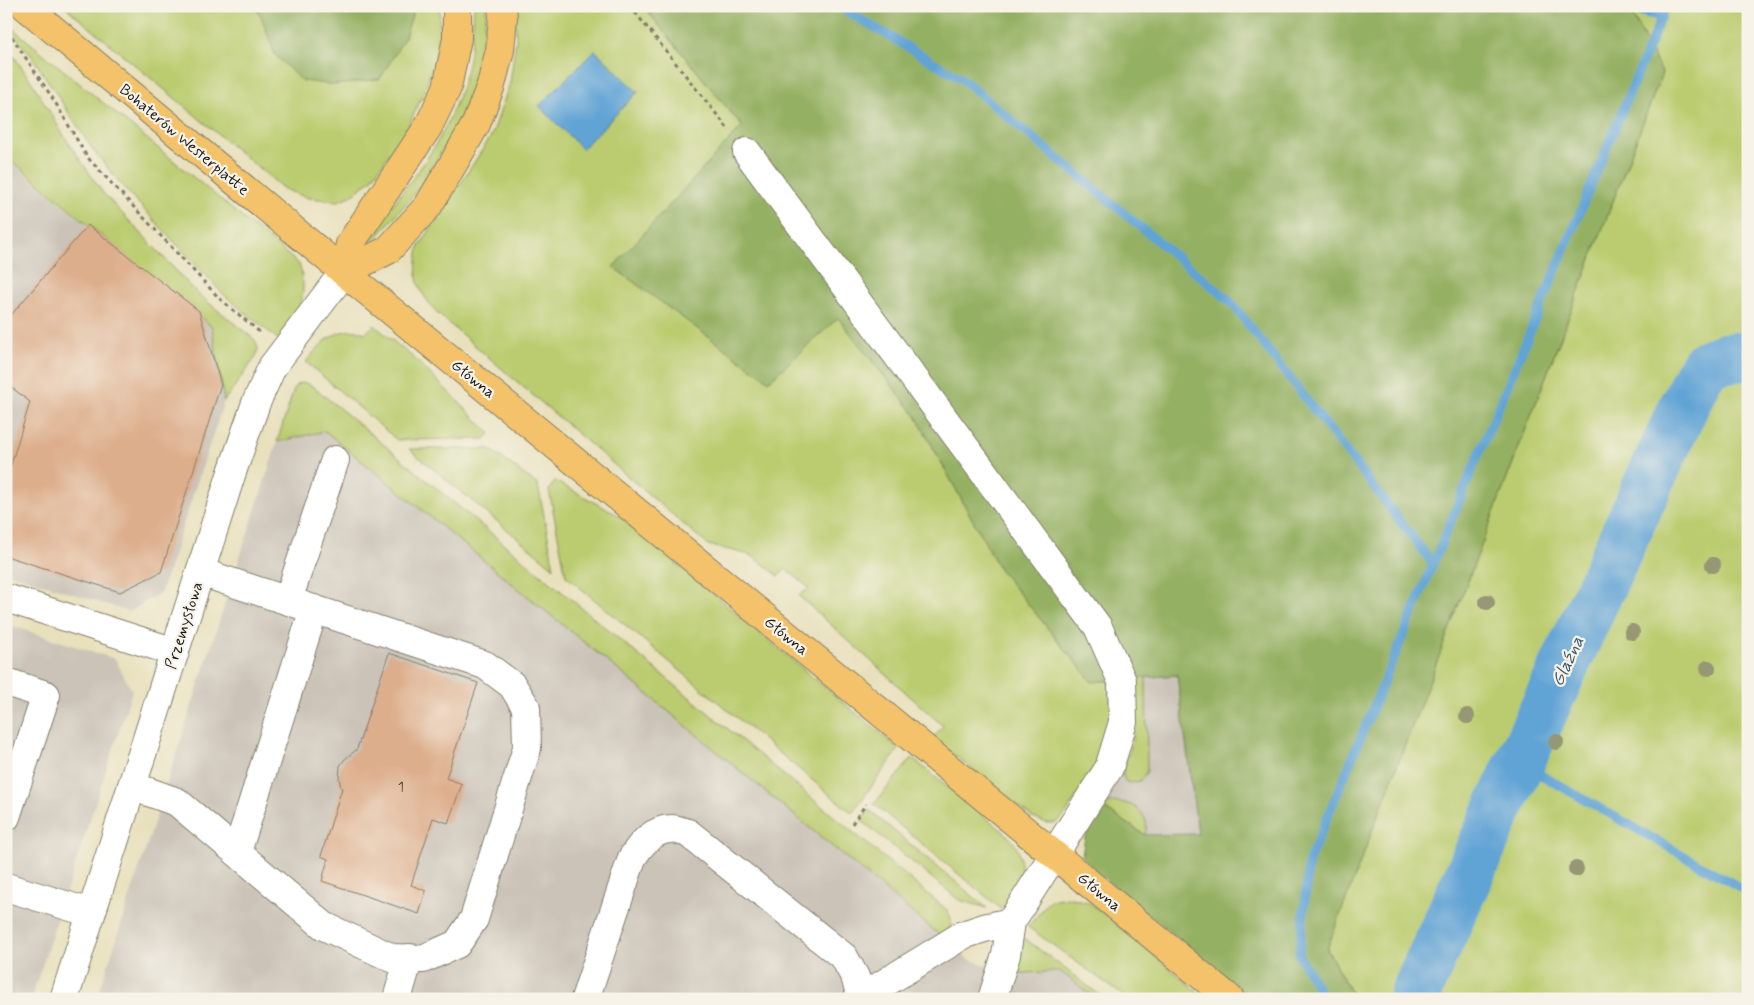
<svg xmlns="http://www.w3.org/2000/svg" width="1754" height="1005" font-family="Mynerve,sans-serif">
<style>
.industrial{fill:#cbc3b8}
.green{fill:#bbcc6f;stroke:#6c7446}
.forest{fill:#94b062;stroke:#58663f}
.water{fill:#60a3d5;stroke:#3e6078}
.lines{fill:none;stroke-linecap:round;stroke-linejoin:round}
.stream{stroke:#60a3d5;stroke-width:9}
.river{stroke:#60a3d5;stroke-width:50}
.building{fill:#ddae8c}
.minor-casing{stroke:#827e6c;stroke-width:30}
.major-casing{stroke:#827e6c;stroke-width:30}
.highway-casing{stroke:#827e6c;stroke-width:30}
.path{stroke:#827e6c;stroke-width:3;stroke-dasharray:4 4;stroke-linecap:butt}
.minor{stroke:#fff;stroke-width:28}
.major{stroke:#f3c26a;stroke-width:28}
.highway{stroke:#f3c26a;stroke-width:28}
.tree{fill:#979674}
.labels{text-anchor:middle;stroke-width:4.5;stroke-linejoin:round;paint-order:stroke}
.number-label{font-size:14px;fill:#4c4038}
.street-label{font-size:16px;fill:#1c1c1c;stroke:#f7f3e8}
.water-label{font-size:18px;font-style:italic;fill:#3b596f;stroke:#f7f3e8}
</style>
<rect width="100%" height="100%" fill="#f7f3e8"/>
<filter id="ink" filterUnits="userSpaceOnUse"><feTurbulence type="fractalNoise" baseFrequency=".02" numOctaves="2"/><feDisplacementMap in="SourceGraphic" scale="10" xChannelSelector="R" yChannelSelector="G"/><feConvolveMatrix kernelMatrix="1 2 1 2 8 2 1 2 1" color-interpolation-filters="sRGB"/></filter>
<filter id="wash" filterUnits="userSpaceOnUse"><feTurbulence type="fractalNoise" baseFrequency=".0096" numOctaves="4" result="noise"/><feDisplacementMap in="SourceGraphic" scale="20" xChannelSelector="R" yChannelSelector="G"/><feGaussianBlur stdDeviation="1.12" result="paint"/><feColorMatrix in="noise" values="0 0 0 0 0 0 0 0 0 0 0 0 0 0 0 0 0 1.4 0 .05"/><feComposite in="paint" operator="in"/></filter>
<g filter="url(#wash)">
<rect width="100%" height="100%" fill="#e8e0bb"/>
<!-- industrial -->
<g class="industrial">
<polygon points="6,158 212,327 224,401 161,592 130,612 6,572"/>
<polygon points="325,431 623,674 968,959 1012,974 1060,971 1096,999 97,999 277,443"/>
<polygon points="6,624 115,659 132,691 31,999 6,999"/>
<polygon points="1177,674 1199,834 1145,835 1104,808 1123,768 1133,741 1133,679"/>
</g>
<!-- green -->
<g class="green">
<polygon points="64,6 440,6 439,46 425,90 407,129 371,180 351,196 338,201 308,198 284,189"/>
<path d="M474,6H486V12L482,55L468,105L442,151L411,198L376,238L371,240L369,239C388,207 414,180 433,149C452,118 467,81 471,45C473,32 473,19 474,6Z"/>
<path d="M515,6H643L742,126L769,381L838,317L916,416L1000,570L1092,682L1109,681L1112,713L1100,758L1065,815L1056,823H1047L1033,818L933,738L943,726L799,596L809,588L786,569L779,576L751,555L708,545L438,314C417,288 413,282 419,247L492,135L510,83L516,40Z"/>
<polygon points="1628,6 1748,6 1748,999 1354,999 1327,949 1662,73"/>
<path d="M6,23L299,264C310,300 297,311 279,340L224,295L124,188L93,150L31,55L6,26Z"/>
<polygon points="6,45 33,84 64,136 103,193 199,295 255,340 258,348 256,357 224,401 212,327 6,156"/>
<path d="M374,325L415,359L490,433L485,439L397,440L306,362C322,342 338,324 366,333Z"/>
<path d="M301,383H306L315,388L946,909C955,921 952,928 942,937L623,674L325,431L277,442L294,389L296,385Z"/>
<polygon points="409,449 490,449 538,485 554,568"/>
<polygon points="555,481 618,515 899,749 852,813 566,576 549,490"/>
<path d="M1146,677L1147,770C1143,781 1136,784 1126,782L1123,776V768L1133,741V679Z"/>
<path d="M912,758L1004,832C1009,837 1014,842 1017,848C1026,869 1020,896 1001,909L874,804Z"/>
<path d="M1116,802C1129,802 1143,809 1146,822C1147,826 1146,831 1145,835L1104,808L1109,803Z"/>
<polygon points="869,810 987,908 959,900 861,820"/>
<polygon points="1067,897 1088,902 1099,910 1207,999 1128,999 1028,927 1050,900"/>
<polygon points="1024,938 1105,999 1096,999 1060,971 1012,974"/>
</g>
<!-- forest -->
<g class="forest">
<polygon points="254,6 415,6 405,37 380,79 336,85 302,81 275,55 261,16"/>
<polygon points="643,6 1628,6 1662,73 1327,949 1354,999 1253,999 1095,871 1082,856 1085,837 1104,808 1145,835 1198,834 1177,675 1092,682 1000,570 916,416 838,318 769,381 613,267 742,126"/>
</g>
<!-- water -->
<polygon class="water" points="595,50 638,92 582,149 539,106"/>
<g class="lines">
<!-- stream -->
<g class="stream">
<polyline points="838,6 962,79 1231,302 1433,564"/>
<polyline points="1616,6 1661,17"/>
<polyline points="1520,763 1748,892"/>
<polyline points="1324,999 1299,955 1309,861 1666,6"/>
</g>
<!-- river -->
<polyline class="river" points="1413,999 1502,801 1697,378 1707,364 1724,358 1748,356"/>
</g>
<g id="blocks">
<!-- building -->
<g class="building">
<polygon points="88,225 199,311 221,384 161,572 120,592 6,556 6,481 30,402 6,383 6,321"/>
<polygon points="389,653 478,683 446,778 462,784 448,823 433,818 411,885 426,891 419,914 322,881 328,859 321,856 342,788 341,788 339,778 340,766 344,760 357,749"/>
</g>
</g>
</g>
<g filter="url(#ink)">
<use href="#blocks" fill-opacity="0" stroke="#827e6c" stroke-width="1"/>
<g class="lines">
<!-- minor casing -->
<g class="minor-casing">
<g id="minor">
<polyline points="747,152 1098,627 1122,681 1123,722 1109,768 1011,922 1006,955 992,999"/>
<polyline points="6,598 175,652"/>
<polyline points="288,600 335,460"/>
<polyline points="6,682 46,695 6,817"/>
<polyline points="132,786 177,802 324,926 392,958 423,959 457,944 474,919 527,748 526,707 512,685 485,665 200,572"/>
<polyline points="237,852 314,609"/>
<polyline points="6,887 91,913"/>
<polyline points="862,997 963,935 984,928 1011,922"/>
<polyline points="64,999 231,475 256,403 272,367 344,272"/>
<polyline points="397,999 409,958"/>
<path d="M585,999L632,858C641,844 653,829 672,829C677,829 683,832 688,833L844,957L855,977L862,999"/>
</g>
</g>
<!-- major casing -->
<g class="major-casing">
<polyline id="major" points="25,6 344,272 1230,999"/>
</g>
<!-- highway casing -->
<g class="highway-casing">
<g id="highway">
<polyline points="344,272 388,250 428,206 453,164 476,124 491,85 500,50 503,17 502,6"/>
<polyline points="344,272 350,244 428,127 447,88 457,38 457,6"/>
</g>
</g>
<!-- path -->
<g class="path">
<polyline points="630,6 730,131"/>
<polyline points="6,31 10,34 55,102 87,157 220,299 262,334"/>
<polyline points="852,824 866,804"/>
</g>
<!-- minor -->
<use href="#minor" class="minor"/>
<!-- major -->
<use href="#major" class="major"/>
<!-- highway -->
<use href="#highway" class="highway"/>
</g>
<!-- trees -->
<g class="tree">
<circle cx="1713" cy="565" r="8"/>
<circle cx="1487" cy="602" r="8"/>
<circle cx="1632" cy="632" r="8"/>
<circle cx="1708" cy="668" r="8"/>
<circle cx="1467" cy="716" r="8"/>
<circle cx="1556" cy="742" r="8"/>
<circle cx="1576" cy="869" r="8"/>
</g>
</g>
<g class="labels">
<!-- number labels -->
<g class="number-label">
<text x="401" y="791">1</text>
</g>
<!-- street labels -->
<g class="street-label">
<text transform="translate(185 139) rotate(40)" y="6">Bohaterów Westerplatte</text>
<text transform="translate(474 378) rotate(39)" y="6">Główna</text>
<text transform="translate(183 625) rotate(-72)" y="6">Przemysłowa</text>
<text transform="translate(787 635) rotate(39)" y="6">Główna</text>
<text transform="translate(1100 891) rotate(40)" y="6">Główna</text>
</g>
<!-- water labels -->
<g class="water-label">
<text transform="translate(1567 661) rotate(-65)" y="6">Glaźna</text>
</g>
</g>
<!-- margin -->
<rect width="1754" height="1005" fill="none" stroke="#f7f3e8" stroke-width="25"/>
</svg>
